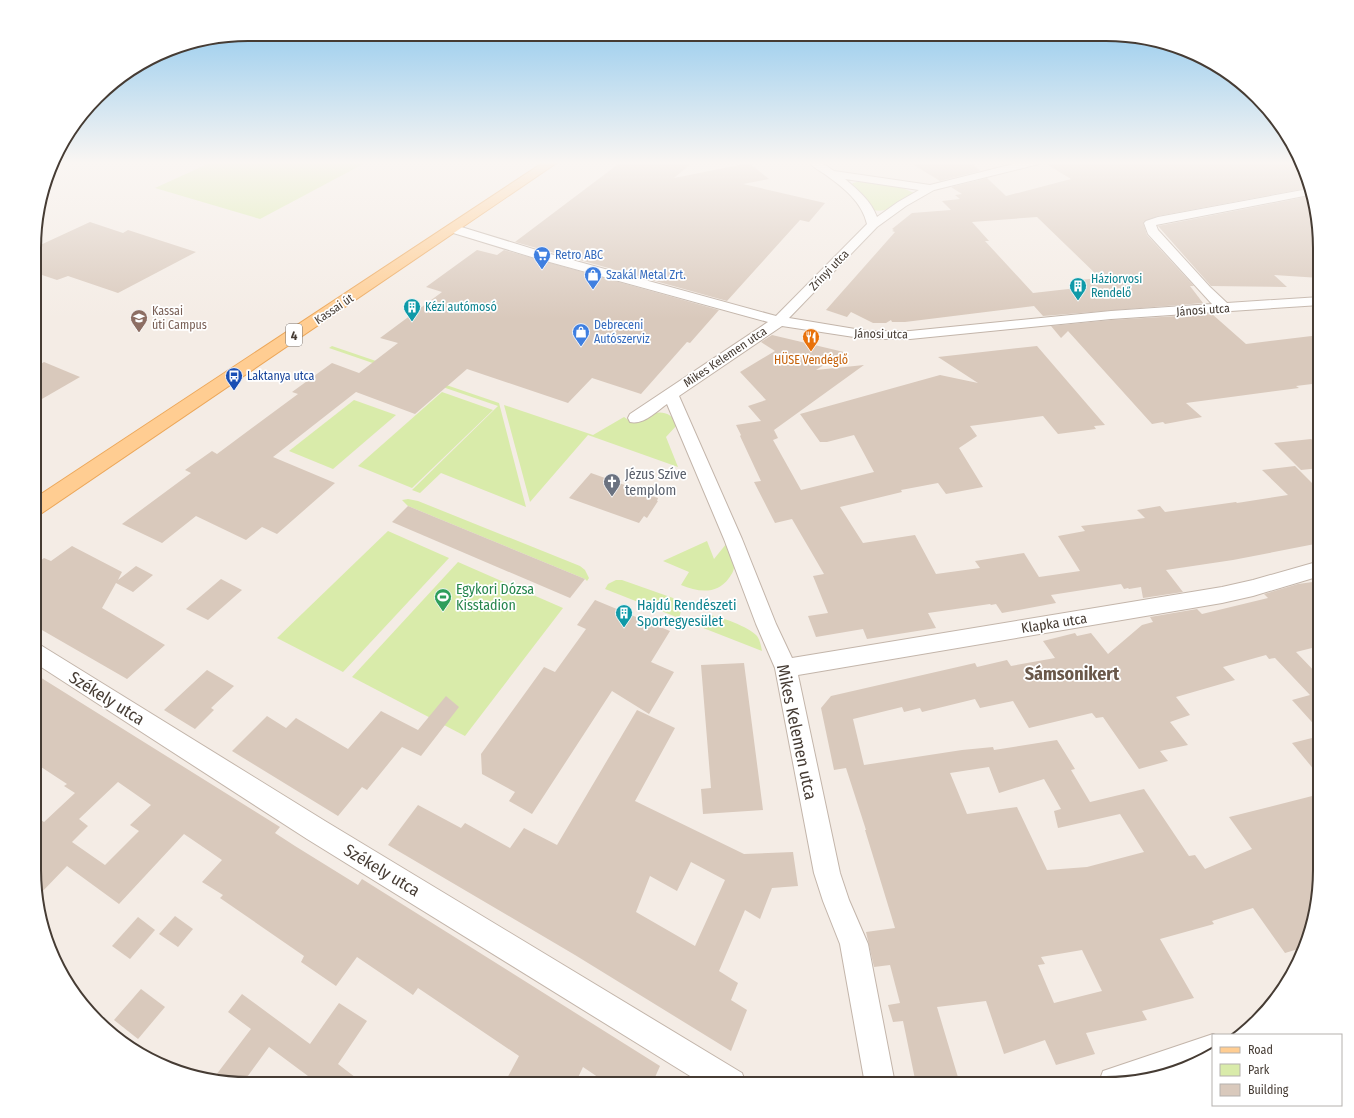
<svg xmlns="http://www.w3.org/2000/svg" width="1354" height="1118" font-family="'Fira Sans Condensed',sans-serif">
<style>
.green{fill:#d9ebaa}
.building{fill:#d9c9bc;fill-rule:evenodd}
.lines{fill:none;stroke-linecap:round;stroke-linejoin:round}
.minor-casing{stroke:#c3b5aa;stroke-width:2}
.primary-casing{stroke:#eca75a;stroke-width:2}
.minor{fill:#fff;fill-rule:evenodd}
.primary{fill:#ffcd92;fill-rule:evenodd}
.labels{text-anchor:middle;stroke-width:3.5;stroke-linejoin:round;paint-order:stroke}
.far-shop-label{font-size:12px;fill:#366cbe;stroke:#fff;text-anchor:start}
.far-street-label{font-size:12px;fill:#463c34;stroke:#fff}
.far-culture-label{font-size:12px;fill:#0d838f;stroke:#fff;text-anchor:start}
.far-education-label{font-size:12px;fill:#785e54;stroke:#fff;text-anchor:start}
.far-food-label{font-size:12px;fill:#c56008;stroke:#fff}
.far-transit-label{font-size:12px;fill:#164399;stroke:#fff;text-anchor:start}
.shield{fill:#fff;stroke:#7e7671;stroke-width:1}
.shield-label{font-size:13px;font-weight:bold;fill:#463c34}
.worship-label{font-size:14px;fill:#5b616d;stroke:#fff;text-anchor:start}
.leisure-label{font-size:14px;fill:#27864d;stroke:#fff;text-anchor:start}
.culture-label{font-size:14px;fill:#0d838f;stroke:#fff;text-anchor:start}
.street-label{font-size:14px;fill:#463c34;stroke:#fff}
.near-street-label{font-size:17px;fill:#463c34;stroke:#fff}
.district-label{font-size:18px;font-weight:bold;fill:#6a584a;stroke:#fff}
.rim{fill:none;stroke:#463c34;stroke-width:2}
</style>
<rect width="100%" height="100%" fill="#f4ece5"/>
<!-- green -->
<g class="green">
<polygon points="212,162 367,162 260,219 155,188"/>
<path d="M861,181L898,186L914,193C901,201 889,214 873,210L851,185L853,183Z"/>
<polygon points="332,346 499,403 526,507 441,473 420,493 412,490 498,406 329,348"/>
<polygon points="442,392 493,410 412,488 358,466"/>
<polygon points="354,400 396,415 333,469 289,451"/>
<path d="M504,405L593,435L624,417L633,423C647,414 668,404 677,425L666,437L678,467L588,435L530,502Z"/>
<polygon points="408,499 418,501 580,566 585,570 589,578 587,581 585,579 408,506 402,500"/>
<polygon points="388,531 449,558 343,672 277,638"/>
<path d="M707,541L714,559L727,543C729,550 733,557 734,564C735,569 732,574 729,578C717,595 698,592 681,585L689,572L663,561Z"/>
<polygon points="458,562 563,608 465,736 352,677"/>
<polygon points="616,580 622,580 673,598 680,605 681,611 679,618 605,589 608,584"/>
<path d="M708,615C720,616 749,627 757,636C760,640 761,646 762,651L693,624L701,617Z"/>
</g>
<!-- building -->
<g class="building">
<polygon points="621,162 693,162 674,178 749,163 769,179 743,184 825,203 809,222 800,220 727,301 515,242"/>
<polygon points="909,162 971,162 980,171 940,181"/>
<path d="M1043,162H1298V167L1304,169L1308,188L1158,216L1143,222L1147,235L1194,286H1190L1203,303L1043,316L1034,306L905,322H892L891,320L886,323H873L851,312L847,317L826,310L895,232L892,231L894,230L892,229L912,213L951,210L942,201L960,199L955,195L962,194L951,187L987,178L1006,196L1071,179ZM1037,217L1100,278L1079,280L1086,287L1033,293L985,241H989L972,222Z"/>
<polygon points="1310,196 1320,248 1320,278 1274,275 1287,287 1211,286 1158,226"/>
<polygon points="90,222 123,233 128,230 196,252 118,293 68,276 57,280 36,273 36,247"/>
<polygon points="477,250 497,255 504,250 719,310 690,343 687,342 641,394 592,378 568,403 467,369 415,414 356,392 273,457 335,483 277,534 262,527 246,540 196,516 162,543 122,524 191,473 185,470 212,451 217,454 298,394 292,392 332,363 359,373 398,343 380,338 442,292 426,287"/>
<polygon points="1212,314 1246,344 1320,335 1320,383 1296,386 1299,388 1186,403 1202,417 1165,424 1163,422 1152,424 1068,331 1061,338 1051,326 1111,320"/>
<polygon points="772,335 844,352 816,370 864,365 774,430 778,438 773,440 801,490 874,472 854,435 827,442 820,442 800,414 940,375 978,383 938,357 1037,346 1105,425 1094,426 1096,429 1058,434 1043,416 970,426 977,436 959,448 983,487 946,494 938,483 901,490 902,492 840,507 863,543 915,535 936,574 980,568 975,561 1024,553 1039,577 1080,571 1058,536 1085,531 1081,526 1145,518 1137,510 1160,506 1165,512 1236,502 1237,503 1288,495 1262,470 1295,466 1320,491 1320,543 1233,560 1166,570 1183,592 1143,598 1141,587 1129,589 1128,588 1124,589 1121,584 1051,595 1056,603 1002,613 996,604 991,605 990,604 928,613 936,628 867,639 863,629 816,637 808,616 828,613 813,576 824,574 792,519 775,523 754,482 761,481 740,436 741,435 736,425 761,421 748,406 766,400 740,372 775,351 761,342"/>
<polygon points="44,362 80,377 35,403 36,367"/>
<polygon points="1311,439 1320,446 1320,468 1301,470 1274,443"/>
<polygon points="591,473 650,494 649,495 658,498 657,501 658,501 647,518 644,516 639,523 569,498"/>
<polygon points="408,506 585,579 570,598 392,522"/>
<polygon points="72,546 122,572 118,580 136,566 153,575 133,592 116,583 102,608 165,645 127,679 35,626 35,565 44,558 51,561"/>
<polygon points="221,579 242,590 208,620 186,609"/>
<path d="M1320,581V646L1296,652L1320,677V731L1292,700L1310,695L1275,658L1269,659L1266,655L1223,667L1235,680L1176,697L1190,715L1170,722L1188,745L1160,751L1168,761L1139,769L1103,717L1096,718L1092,713L1029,728L1013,701L980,708L975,699L922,712L920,708L904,712L902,707L853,719L864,765L962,750L993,747L994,750L1057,740L1075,769L1071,770L1090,802L1144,789L1189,856L1195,855L1205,869L1252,849L1229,817L1320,794V884L1305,947L1285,953L1253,908L1212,921L1214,924L1160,939L1194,998L1142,1011L1147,1020L1086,1033L1095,1054L1056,1065L1045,1040L1004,1054L986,1001L937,1007L960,1084H916L903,1021L893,1022L888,1005L900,1003L890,965L874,967L866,932L895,928L865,830H866L846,768L834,770L821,708L831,696L975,663L977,667L1007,660L1011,666L1055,658L1043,641L1075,633L1077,636L1091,633L1108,654L1142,625L1153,622L1150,617L1197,609L1202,614L1268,598L1264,594L1298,584ZM989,767L999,793L1044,779L1061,809L1054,811L1058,828L1120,814L1144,852L1087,867L1047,870L1017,807L967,814L950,773ZM1082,950L1102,991L1054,1003L1038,965L1045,964L1041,957Z"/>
<polygon points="595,600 670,631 651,662 674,672 649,714 612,691 532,814 509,801 515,792 482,774 481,754 544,667 555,672 586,629 577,625"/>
<polygon points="744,663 763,810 703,814 701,789 711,788 701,665"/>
<polygon points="207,670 234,686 211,708 214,710 195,729 164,710"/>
<path d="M35,674L280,827L275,833L295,846L358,885L362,879L660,1066L652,1084H608L583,1067L575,1084H504L519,1056L418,988L413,995L357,957L336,986L301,962L304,956L220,898L223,895L202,882L222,860L184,834L119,904L67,866L38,896L34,884L35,816L44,822L75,793L64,786L67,784L35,763ZM118,782L151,805L130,825L139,831L105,865L72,842L88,826L79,819Z"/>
<polygon points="446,696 459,707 421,756 402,747 367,790 362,787 338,816 232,751 267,716 286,728 296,718 348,749 381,711 418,730"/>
<path d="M637,710L675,728L635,801L744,854L793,852L798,886L772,888L760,919L745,910L719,971L738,983L731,1000L747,1010L731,1051L575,955L388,845L418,805L461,828L465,823L510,848L524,828L557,845ZM691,862L725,880L695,946L636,912L650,876L677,891Z"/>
<polygon points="1320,736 1320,777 1292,743"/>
<polygon points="175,916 193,929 178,947 159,934"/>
<polygon points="138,917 155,930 130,959 112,946"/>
<polygon points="141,989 165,1007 138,1039 114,1020"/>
<polygon points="242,994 310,1044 339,1003 367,1021 338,1064 364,1084 302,1084 308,1076 269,1047 242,1084 234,1084 213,1079 251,1029 228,1012"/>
</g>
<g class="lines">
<!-- minor casing -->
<g class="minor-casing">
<g id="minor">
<path d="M809,162H821L834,171L930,185L1021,162H1040L1039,164L934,190L906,206L877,227L789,318L867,331H910L1111,311L1212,304L1148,234L1144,223L1146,221L1158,217L1308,189L1309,195L1156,225L1158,230L1210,287L1227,303L1320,297V305L1111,319L910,339H867L782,326L679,396L742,539L776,624L792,658L1222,587L1253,580L1320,561V576L1253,596L1222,603L798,675L840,873L849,900L868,944L895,1084H865L840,944L823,901L814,873L775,668L756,624L724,539L667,404C657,411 644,425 630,422L628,418L630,414L768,322L535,258L450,232L448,229L450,226H458L543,252L776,316L867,224C862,202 844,188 826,175C821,171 813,168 809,162ZM845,179L919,190L898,202L877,217C871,201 858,190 845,179Z"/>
<polygon points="35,643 42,646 325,821 742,1073 746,1084 703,1084 307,839 35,663"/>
<polygon points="1213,1034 1215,1035 1213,1035 1213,1051 1188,1068 1100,1084 1099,1082 1103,1071"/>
</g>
</g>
<!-- primary casing -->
<g class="primary-casing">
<polygon id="primary" points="544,162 558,162 42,513 35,515 35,498"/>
</g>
<!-- minor -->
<use href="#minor" class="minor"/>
<!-- primary -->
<use href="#primary" class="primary"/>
</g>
<!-- sky -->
<linearGradient id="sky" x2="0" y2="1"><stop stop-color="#89c6ed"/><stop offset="0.51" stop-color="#faf6f3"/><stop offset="1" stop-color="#faf6f3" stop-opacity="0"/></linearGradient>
<rect width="1354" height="319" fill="url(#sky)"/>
<!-- icons -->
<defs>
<g id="supermarket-pin" transform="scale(0.9)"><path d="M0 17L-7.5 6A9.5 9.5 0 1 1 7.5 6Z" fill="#3f7fe0" stroke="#fff"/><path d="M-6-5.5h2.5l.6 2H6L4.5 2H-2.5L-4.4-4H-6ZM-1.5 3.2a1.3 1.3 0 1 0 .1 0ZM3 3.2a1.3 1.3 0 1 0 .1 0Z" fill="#fff"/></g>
<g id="shop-pin" transform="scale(0.9)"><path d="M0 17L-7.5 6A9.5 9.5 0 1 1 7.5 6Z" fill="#3f7fe0" stroke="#fff"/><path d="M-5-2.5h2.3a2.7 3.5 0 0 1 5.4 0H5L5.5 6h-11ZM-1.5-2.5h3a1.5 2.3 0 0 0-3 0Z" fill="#fff"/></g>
<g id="building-pin" transform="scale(0.9)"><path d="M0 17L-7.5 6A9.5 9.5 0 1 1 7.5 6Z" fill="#0f9aa8" stroke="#fff"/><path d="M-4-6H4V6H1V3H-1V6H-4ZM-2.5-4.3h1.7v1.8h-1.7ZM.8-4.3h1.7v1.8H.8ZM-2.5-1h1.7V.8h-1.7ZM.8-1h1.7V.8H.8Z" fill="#fff"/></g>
<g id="university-pin" transform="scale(0.9)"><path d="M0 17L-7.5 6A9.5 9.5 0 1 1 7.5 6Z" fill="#8d6e63" stroke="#fff"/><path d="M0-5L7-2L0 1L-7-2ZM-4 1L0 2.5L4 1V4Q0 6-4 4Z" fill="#fff"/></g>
<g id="restaurant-pin" transform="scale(0.9)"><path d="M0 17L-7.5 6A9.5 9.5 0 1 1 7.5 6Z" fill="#e8710a" stroke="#fff"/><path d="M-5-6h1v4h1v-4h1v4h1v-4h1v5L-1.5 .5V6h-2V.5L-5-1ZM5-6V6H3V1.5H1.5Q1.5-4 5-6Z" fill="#fff"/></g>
<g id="bus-pin" transform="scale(0.9)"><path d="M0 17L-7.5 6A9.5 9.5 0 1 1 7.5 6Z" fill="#1a4fb4" stroke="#fff"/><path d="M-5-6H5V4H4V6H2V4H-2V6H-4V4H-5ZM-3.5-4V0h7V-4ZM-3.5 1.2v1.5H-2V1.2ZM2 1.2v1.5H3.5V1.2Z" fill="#fff"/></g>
<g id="church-pin" transform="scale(0.9)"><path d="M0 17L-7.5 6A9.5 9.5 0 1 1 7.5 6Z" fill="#6b7280" stroke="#fff"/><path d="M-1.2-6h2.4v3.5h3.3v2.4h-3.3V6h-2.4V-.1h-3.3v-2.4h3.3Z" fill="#fff"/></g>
<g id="stadium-pin" transform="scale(0.9)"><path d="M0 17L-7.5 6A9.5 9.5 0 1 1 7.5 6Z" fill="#2e9e5b" stroke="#fff"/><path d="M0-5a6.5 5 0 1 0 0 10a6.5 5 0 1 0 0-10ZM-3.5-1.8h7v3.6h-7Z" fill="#fff"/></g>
</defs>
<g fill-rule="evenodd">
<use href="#supermarket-pin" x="542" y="255"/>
<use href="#shop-pin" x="593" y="275"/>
<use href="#building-pin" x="1078" y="286"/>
<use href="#building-pin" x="412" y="307"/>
<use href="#university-pin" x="139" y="318"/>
<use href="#shop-pin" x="581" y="332"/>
<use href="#restaurant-pin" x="811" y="337"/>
<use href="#bus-pin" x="234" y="376"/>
<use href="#church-pin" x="612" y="482"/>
<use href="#stadium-pin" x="443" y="597"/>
<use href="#building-pin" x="624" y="613"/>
</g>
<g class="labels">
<!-- far-shop labels -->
<g class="far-shop-label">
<text x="555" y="259">Retro ABC</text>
<text x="606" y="279">Szakál Metal Zrt.</text>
<text x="594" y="329">Debreceni<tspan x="594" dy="14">Autószerviz</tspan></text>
</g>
<!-- far-street labels -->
<g class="far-street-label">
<text transform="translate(829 270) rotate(-46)" y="4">Zrínyi utca</text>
<text transform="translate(334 309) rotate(-34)" y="4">Kassai út</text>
<text transform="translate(1203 310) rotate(-4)" y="4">Jánosi utca</text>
<text transform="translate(881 334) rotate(1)" y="4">Jánosi utca</text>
<text transform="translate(725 357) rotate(-34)" y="4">Mikes Kelemen utca</text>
</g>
<!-- far-culture labels -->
<g class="far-culture-label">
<text x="1091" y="283">Háziorvosi<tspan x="1091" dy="14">Rendelő</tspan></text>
<text x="425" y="311">Kézi autómosó</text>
</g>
<!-- far-education labels -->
<g class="far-education-label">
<text x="152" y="315">Kassai<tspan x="152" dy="14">úti Campus</tspan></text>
</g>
<!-- far-food labels -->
<g class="far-food-label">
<text x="811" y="364">HÜSE Vendéglő</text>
</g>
<!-- far-transit labels -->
<g class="far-transit-label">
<text x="247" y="380">Laktanya utca</text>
</g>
<!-- shield labels -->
<rect class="shield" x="286" y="324" width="16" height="22" rx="3"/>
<g class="shield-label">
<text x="294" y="340">4</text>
</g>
<!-- worship labels -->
<g class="worship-label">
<text x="625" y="479">Jézus Szíve<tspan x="625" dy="16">templom</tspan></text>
</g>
<!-- leisure labels -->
<g class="leisure-label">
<text x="456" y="594">Egykori Dózsa<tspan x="456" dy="16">Kisstadion</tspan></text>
</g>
<!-- culture labels -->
<g class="culture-label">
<text x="637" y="610">Hajdú Rendészeti<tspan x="637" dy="16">Sportegyesület</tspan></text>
</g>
<!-- street labels -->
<g class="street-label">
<text transform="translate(1054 623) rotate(-9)" y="5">Klapka utca</text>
</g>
<!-- near-street labels -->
<g class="near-street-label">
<text transform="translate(107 698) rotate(32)" y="6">Székely utca</text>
<text transform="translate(797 732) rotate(78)" y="6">Mikes Kelemen utca</text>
<text transform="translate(382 870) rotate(31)" y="6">Székely utca</text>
</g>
<!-- district labels -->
<g class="district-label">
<text x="1072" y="680">Sámsonikert</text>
</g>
</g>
<!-- crop -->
<path d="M0 0H1354V1118H0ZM248 41H1106A207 207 0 0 1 1313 248V870A207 207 0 0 1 1106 1077H248A207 207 0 0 1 41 870V248A207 207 0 0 1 248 41Z" fill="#fff" fill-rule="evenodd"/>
<path class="rim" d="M248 41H1106A207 207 0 0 1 1313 248V870A207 207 0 0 1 1106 1077H248A207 207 0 0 1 41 870V248A207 207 0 0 1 248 41Z"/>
<!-- legend -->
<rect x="1212" y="1034" width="130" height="72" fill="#ffffff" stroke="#b5b1ae"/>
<rect x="1220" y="1047" width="20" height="6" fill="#ffcd92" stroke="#b5b1ae"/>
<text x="1248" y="1054" font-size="12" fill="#463c34">Road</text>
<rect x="1220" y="1064" width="20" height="12" fill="#d9ebaa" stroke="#b5b1ae"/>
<text x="1248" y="1074" font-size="12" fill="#463c34">Park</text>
<rect x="1220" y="1084" width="20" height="12" fill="#d9c9bc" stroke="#b5b1ae"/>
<text x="1248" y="1094" font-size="12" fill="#463c34">Building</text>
</svg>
